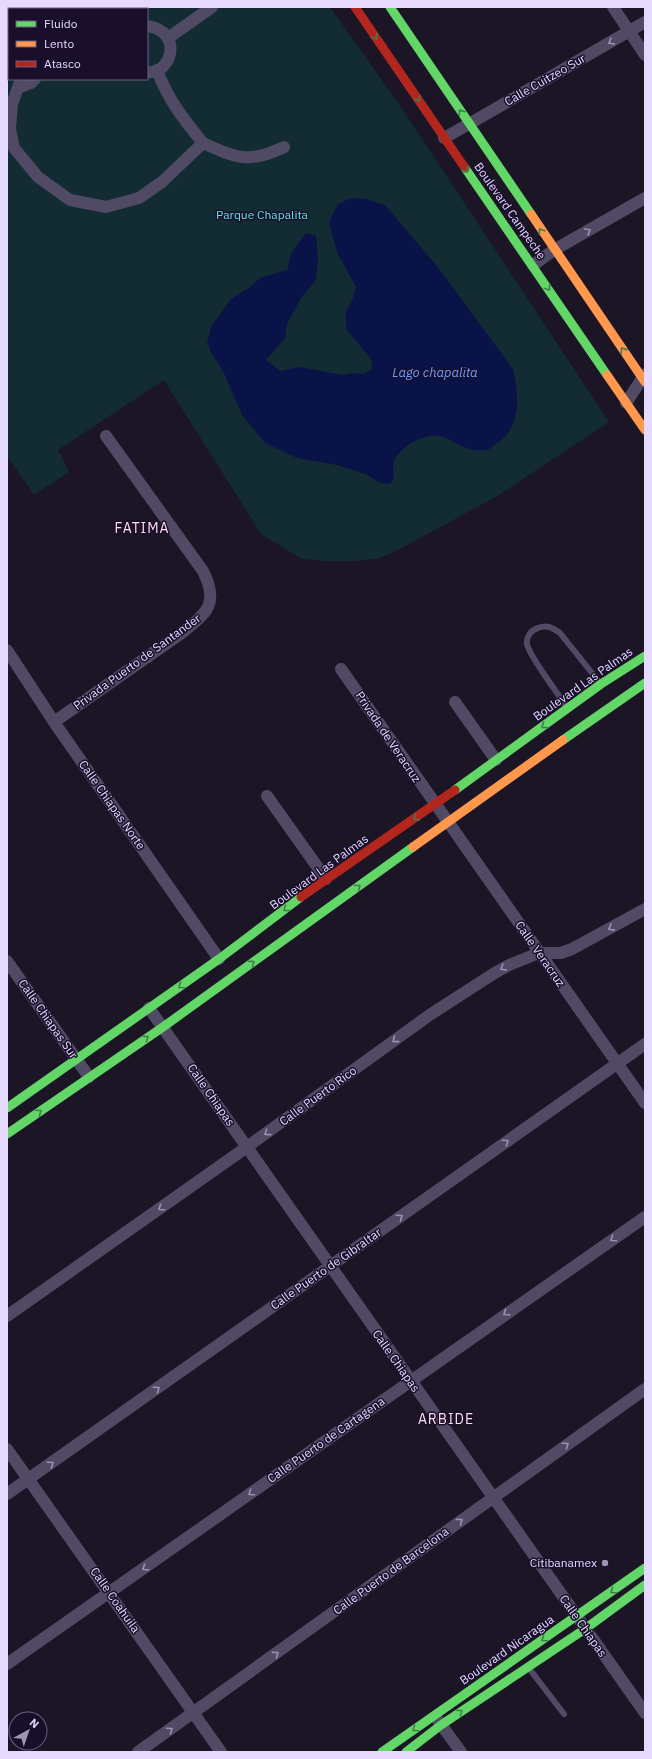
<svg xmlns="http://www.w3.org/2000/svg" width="652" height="1759" font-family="'IBM Plex Sans',sans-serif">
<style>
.green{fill:#132c33;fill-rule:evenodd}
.water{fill:#091348}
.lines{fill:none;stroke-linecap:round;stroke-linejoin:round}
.lane{stroke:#514a65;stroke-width:6}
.street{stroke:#514a65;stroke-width:12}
.fast{stroke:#63d668;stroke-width:9}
.slow{stroke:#ff974d;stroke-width:9}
.jam{stroke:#b3261e;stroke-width:9}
.oneway{stroke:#427c4d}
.oneway2{stroke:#9b92b2}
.poi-dot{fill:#9e94b3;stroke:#190f2b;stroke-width:1.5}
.labels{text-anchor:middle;stroke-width:3;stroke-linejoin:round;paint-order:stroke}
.street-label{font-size:12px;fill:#e5d9ff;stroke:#190f2b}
.park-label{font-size:12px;fill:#5ce7e0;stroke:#190f2b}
.poi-label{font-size:12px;fill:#e5d9ff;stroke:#190f2b;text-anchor:end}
.water-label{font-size:13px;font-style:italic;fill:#679bff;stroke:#190f2b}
.quarter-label{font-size:14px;letter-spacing:1px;fill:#ffdbeb;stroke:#190f2b}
</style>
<rect width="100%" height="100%" fill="#1b1525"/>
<!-- green -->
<path class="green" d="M7,7H330L401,107L609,422L499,495L400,549L380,558L356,561H323L302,559L261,534L164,380L58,450L69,472L34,495L7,456ZM9,9H147V79H9Z"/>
<!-- water -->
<path class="water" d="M351,198L366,199L385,205L437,266L513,369C519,395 522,428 496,444C493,446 489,450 486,450C468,453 457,443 443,437C427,431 400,446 394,461C392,466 394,474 394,479L389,484L381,483L365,474L337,465L297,458L265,443L242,415L224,373L211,352L207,342L212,325L231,299L250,287L260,278L287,270L292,252L306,233L316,236L318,259L316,280L301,298L287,324L285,338L266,360L280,371L300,367L342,375L353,373L363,374L372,369L371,359L347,330L345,314L353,298L356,287L337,252L329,222L338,204Z"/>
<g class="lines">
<!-- lane -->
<g class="lane">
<path d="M567,707C559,695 529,656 527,644C526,637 531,630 538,628C547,624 553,628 560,633L600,683"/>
<polyline points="528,1667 564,1714"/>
</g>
<!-- street -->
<g class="street">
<polyline points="134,7 135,9"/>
<polyline points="613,7 645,55"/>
<polyline points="7,8 9,11"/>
<path d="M147,26C184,31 172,75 147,72"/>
<polyline points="168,38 212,7"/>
<path d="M157,70C167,98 184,120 203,143"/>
<path d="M21,79L12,104L10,129L14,148L38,177L70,200L106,207L139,198L162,182L203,143C236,158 249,164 284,147"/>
<polyline points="18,88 31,83 35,79"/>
<polyline points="444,138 469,124 645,22"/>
<polyline points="533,265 554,250 645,198"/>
<polyline points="626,403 645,374"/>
<polyline points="7,650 54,722 219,959"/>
<polyline points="341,669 645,1103"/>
<polyline points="455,702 496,760"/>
<path d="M54,722L183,632C208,612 219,603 203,571L106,436"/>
<polyline points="267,796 326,879"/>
<polyline points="7,961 89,1077"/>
<polyline points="149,1008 645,1713"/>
<polyline points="7,1316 247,1147 431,1014 493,974 509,965 539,953 561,953 572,949 645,909"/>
<polyline points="7,1449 221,1752"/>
<polyline points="7,1494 645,1044"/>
<polyline points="7,1664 645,1217"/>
<polyline points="437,1719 461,1752"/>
<polyline points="138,1752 645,1389"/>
</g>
<!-- fast -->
<g class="fast">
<polyline points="390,7 531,214"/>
<polyline points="465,168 607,375"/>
<polyline points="563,740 645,683"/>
<polyline points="455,790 601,684 645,656"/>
<polyline points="7,1108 219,959 301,897"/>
<polyline points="7,1134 163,1027 413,847"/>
<polyline points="382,1752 645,1568"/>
<polyline points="406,1752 441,1725 585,1629 645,1585"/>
</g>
<!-- slow -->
<g class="slow">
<polyline points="531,214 645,382"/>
<polyline points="607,375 645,430"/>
<polyline points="413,847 563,740"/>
</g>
<!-- jam -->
<g class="jam">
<polyline points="355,7 465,168"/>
<polyline points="301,897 455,790"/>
</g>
</g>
<!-- one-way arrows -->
<defs><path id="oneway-chevron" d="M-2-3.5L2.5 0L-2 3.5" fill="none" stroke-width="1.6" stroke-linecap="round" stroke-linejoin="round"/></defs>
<g class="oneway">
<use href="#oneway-chevron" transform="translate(375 37) rotate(56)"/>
<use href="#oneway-chevron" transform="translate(418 99) rotate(56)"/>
<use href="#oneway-chevron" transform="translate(461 112) rotate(-124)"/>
<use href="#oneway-chevron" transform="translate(466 170) rotate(55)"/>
<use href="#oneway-chevron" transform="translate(541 231) rotate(-124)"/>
<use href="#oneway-chevron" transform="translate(548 288) rotate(56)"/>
<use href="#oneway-chevron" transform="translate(623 350) rotate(-125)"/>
<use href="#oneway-chevron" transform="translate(544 726) rotate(144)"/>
<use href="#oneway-chevron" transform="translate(416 818) rotate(146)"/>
<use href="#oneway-chevron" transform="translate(358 887) rotate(-36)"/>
<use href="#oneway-chevron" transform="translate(286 909) rotate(143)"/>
<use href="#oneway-chevron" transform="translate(252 963) rotate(-36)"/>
<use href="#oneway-chevron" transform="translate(181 986) rotate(145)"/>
<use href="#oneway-chevron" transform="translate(146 1038) rotate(-34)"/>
<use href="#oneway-chevron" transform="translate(39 1112) rotate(-35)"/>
<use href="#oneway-chevron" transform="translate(613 1591) rotate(145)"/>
<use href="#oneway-chevron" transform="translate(544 1639) rotate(145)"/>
<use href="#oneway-chevron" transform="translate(460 1712) rotate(-34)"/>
<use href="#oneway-chevron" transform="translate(415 1729) rotate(145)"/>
</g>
<g class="oneway2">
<use href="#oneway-chevron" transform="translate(611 42) rotate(150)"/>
<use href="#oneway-chevron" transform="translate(588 231) rotate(-30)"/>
<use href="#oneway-chevron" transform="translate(611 928) rotate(151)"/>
<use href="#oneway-chevron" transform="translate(503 968) rotate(150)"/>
<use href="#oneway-chevron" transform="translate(395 1040) rotate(144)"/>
<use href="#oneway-chevron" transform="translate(267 1133) rotate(144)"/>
<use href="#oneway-chevron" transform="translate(506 1142) rotate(-35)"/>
<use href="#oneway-chevron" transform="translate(161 1208) rotate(145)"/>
<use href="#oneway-chevron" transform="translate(400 1217) rotate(-35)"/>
<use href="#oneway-chevron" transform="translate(613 1239) rotate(145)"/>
<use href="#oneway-chevron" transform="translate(506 1313) rotate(145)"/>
<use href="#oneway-chevron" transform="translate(157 1389) rotate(-35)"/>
<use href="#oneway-chevron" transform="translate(566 1445) rotate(-35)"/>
<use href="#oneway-chevron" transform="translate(51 1464) rotate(-35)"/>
<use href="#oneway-chevron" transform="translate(251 1493) rotate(145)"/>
<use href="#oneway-chevron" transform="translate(460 1521) rotate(-36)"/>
<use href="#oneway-chevron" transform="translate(145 1568) rotate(145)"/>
<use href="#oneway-chevron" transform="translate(276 1654) rotate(-36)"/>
<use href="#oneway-chevron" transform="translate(170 1730) rotate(-35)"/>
</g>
<!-- markers -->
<circle class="poi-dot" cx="605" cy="1563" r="4"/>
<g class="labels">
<!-- street labels -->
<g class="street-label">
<text transform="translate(545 80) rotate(-30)" y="4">Calle Cuitzeo Sur</text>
<text transform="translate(510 211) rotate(55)" y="4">Boulevard Campeche</text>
<text transform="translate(137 662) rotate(-36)" y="4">Privada Puerto de Santander</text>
<text transform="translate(583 684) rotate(-35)" y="4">Boulevard Las Palmas</text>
<text transform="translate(388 737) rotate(56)" y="4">Privada de Veracruz</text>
<text transform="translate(112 805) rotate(55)" y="4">Calle Chiapas Norte</text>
<text transform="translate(319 872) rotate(-36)" y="4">Boulevard Las Palmas</text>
<text transform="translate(540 954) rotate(55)" y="4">Calle Veracruz</text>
<text transform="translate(48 1019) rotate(55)" y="4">Calle Chiapas Sur</text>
<text transform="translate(211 1095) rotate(55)" y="4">Calle Chiapas</text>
<text transform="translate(318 1096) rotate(-36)" y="4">Calle Puerto Rico</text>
<text transform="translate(326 1269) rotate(-35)" y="4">Calle Puerto de Gibraltar</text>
<text transform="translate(396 1361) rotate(55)" y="4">Calle Chiapas</text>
<text transform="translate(326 1440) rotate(-35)" y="4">Calle Puerto de Cartagena</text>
<text transform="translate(391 1571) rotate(-36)" y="4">Calle Puerto de Barcelona</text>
<text transform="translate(115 1600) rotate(55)" y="4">Calle Coahuila</text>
<text transform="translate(583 1626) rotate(55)" y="4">Calle Chiapas</text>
<text transform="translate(507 1650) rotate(-35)" y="4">Boulevard Nicaragua</text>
</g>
<!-- park labels -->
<g class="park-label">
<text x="262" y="219">Parque Chapalita</text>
</g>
<!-- poi labels -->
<g class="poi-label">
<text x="597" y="1567">Citibanamex</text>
</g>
<!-- water labels -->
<g class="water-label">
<text x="435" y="377">Lago chapalita</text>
</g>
<!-- quarter labels -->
<g class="quarter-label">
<text x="142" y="533">FATIMA</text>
<text x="446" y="1424">ARBIDE</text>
</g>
</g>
<!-- border -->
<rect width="652" height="1759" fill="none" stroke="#e5d9ff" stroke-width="16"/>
<!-- legend -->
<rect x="8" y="8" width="140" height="72" fill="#190f2b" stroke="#6b6080"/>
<rect x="16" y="21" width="20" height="6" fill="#63d668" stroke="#6b6080"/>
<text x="44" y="28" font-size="12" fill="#e5d9ff">Fluido</text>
<rect x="16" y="41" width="20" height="6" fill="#ff974d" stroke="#6b6080"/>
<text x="44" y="48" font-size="12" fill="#e5d9ff">Lento</text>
<rect x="16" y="61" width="20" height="6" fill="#b3261e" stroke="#6b6080"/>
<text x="44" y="68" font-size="12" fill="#e5d9ff">Atasco</text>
<!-- north arrow -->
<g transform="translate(28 1731) rotate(40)"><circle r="19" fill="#190f2b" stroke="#6b6080"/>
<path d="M0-3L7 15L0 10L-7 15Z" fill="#9e94b3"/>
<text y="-6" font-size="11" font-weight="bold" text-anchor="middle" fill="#e5d9ff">N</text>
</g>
</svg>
